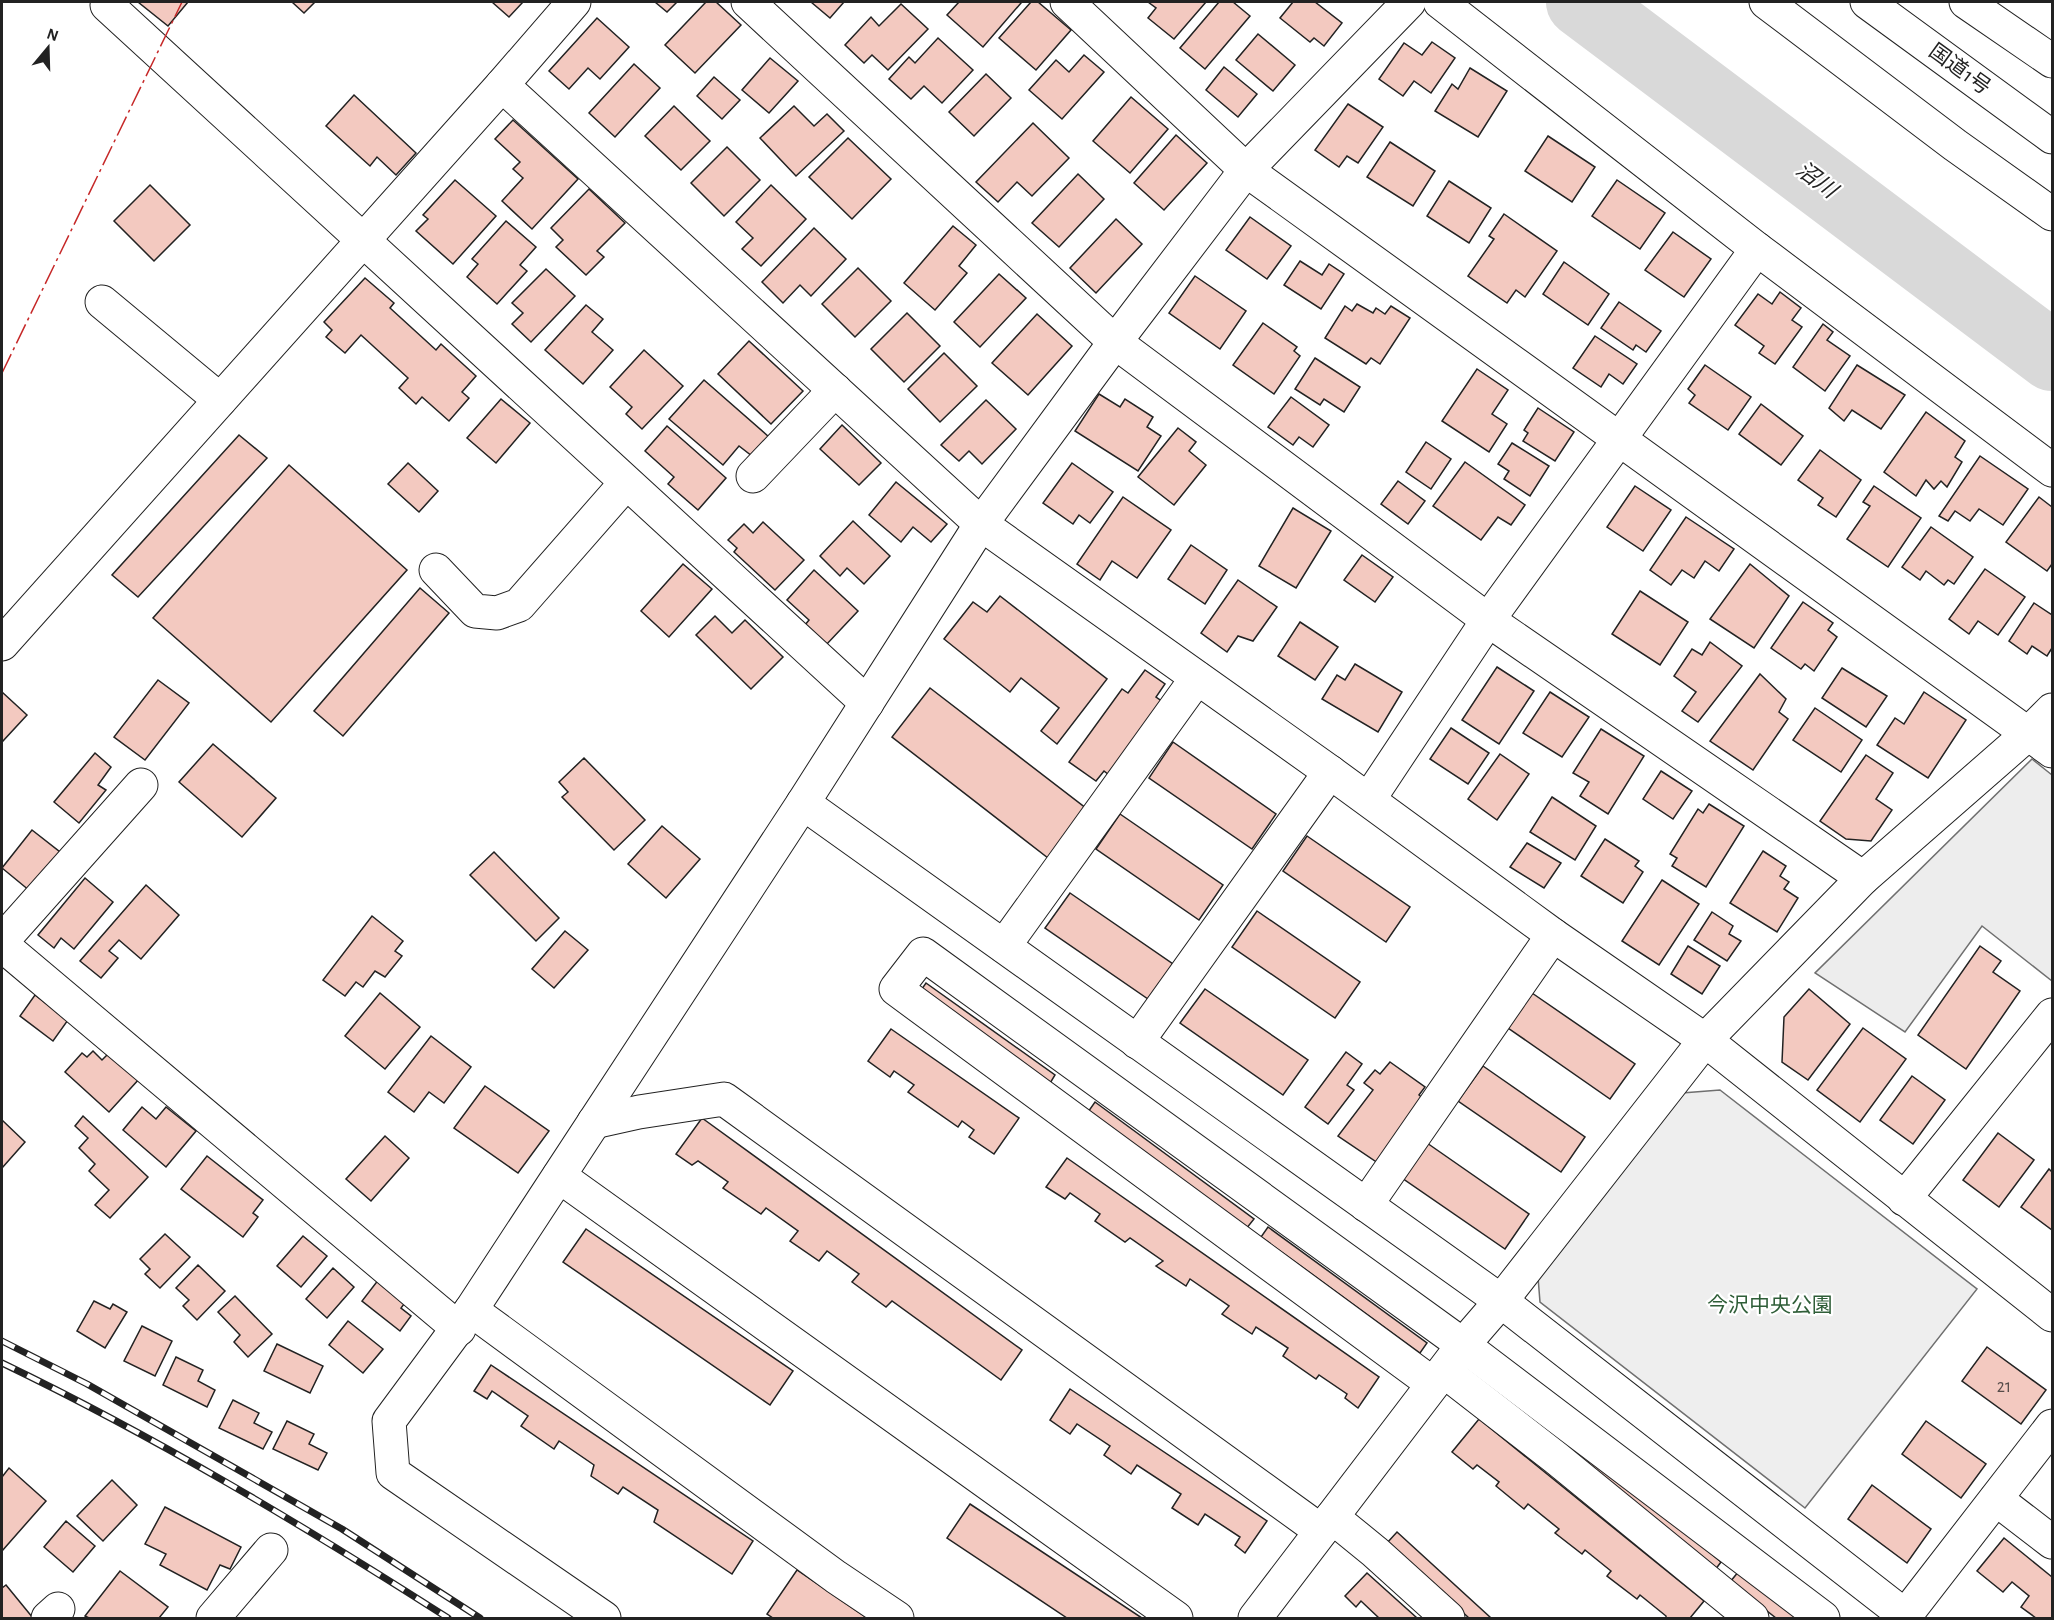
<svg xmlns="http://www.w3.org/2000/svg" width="2054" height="1620" font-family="'Alegreya Sans','Noto Sans JP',sans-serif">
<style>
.green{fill:#eee;stroke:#6f6f6f;stroke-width:1.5}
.parking{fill:#ededed;stroke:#6f6f6f;stroke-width:1.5}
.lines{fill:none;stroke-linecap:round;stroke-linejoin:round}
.river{stroke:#d9d9d9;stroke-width:70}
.building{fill:#f3c9c0;stroke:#222;stroke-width:1.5}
.minor-casing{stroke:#222;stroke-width:35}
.highway-casing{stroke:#222;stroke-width:35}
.minor{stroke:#fff;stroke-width:33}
.highway{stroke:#fff;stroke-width:33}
.rail-casing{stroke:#222;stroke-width:7}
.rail{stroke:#fff;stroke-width:4.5;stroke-dasharray:14;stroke-linecap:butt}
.power{stroke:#c62828;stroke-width:1.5;stroke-dasharray:21 4.5 3 4.5;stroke-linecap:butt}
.labels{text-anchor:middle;stroke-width:4.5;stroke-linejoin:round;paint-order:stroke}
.number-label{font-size:18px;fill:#564c4a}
.street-label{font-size:21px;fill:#222;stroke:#fff}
.park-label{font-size:21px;fill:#2f5e38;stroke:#fff}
.water-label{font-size:22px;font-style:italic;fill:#222;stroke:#fff}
</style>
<rect width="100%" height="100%" fill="#fff"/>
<!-- green -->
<polygon class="green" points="1720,1090 1977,1289 1805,1508 1540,1302 1538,1277 1682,1093"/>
<!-- parking -->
<polygon class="parking" points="2032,759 2052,775 2052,981 1982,926 1905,1032 1815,973"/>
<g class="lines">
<!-- river -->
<polyline class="river" points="1581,2 2052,356"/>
</g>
<!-- building -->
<g class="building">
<polygon points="138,2 188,2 168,26"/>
<polygon points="292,2 315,2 304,13"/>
<polygon points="492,2 523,2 509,17"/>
<polygon points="655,2 677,2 667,12"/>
<polygon points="706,2 716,2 741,25 695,73 665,45"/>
<polygon points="811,2 844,2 830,18"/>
<polygon points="959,2 1020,2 1021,3 983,47 947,15"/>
<polygon points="1031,2 1038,2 1071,30 1036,70 999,38"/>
<polygon points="1148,2 1206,2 1174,39 1148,18 1156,8"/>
<polygon points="1219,2 1233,2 1250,16 1205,69 1180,48"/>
<polygon points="1293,2 1315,2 1342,23 1324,46 1314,38 1310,42 1280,18"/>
<polygon points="901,4 928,29 888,70 872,55 864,63 845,45 871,17 879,26"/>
<polygon points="597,18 629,47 600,79 588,68 569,89 549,71"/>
<polygon points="1258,34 1295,65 1273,91 1236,60"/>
<polygon points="938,38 973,70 942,103 924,86 911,99 889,79 909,57 915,63"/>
<polygon points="1432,42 1455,58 1431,93 1414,81 1403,96 1379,79 1404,43 1422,55"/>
<polygon points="1084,55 1104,72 1062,119 1029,90 1056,60 1069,72"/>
<polygon points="770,58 798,81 769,113 742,90"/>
<polygon points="634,64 660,88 615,137 589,113"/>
<polygon points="1224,67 1257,94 1238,117 1206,90"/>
<polygon points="1470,68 1507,91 1478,137 1435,111 1452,84 1458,89"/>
<polygon points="986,74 1011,98 974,136 949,112"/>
<polygon points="714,77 740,100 722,119 697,96"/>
<polygon points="354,95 416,153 396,175 377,157 370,166 326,126"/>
<polygon points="1131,97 1168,129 1130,173 1093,141"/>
<polygon points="1348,104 1383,127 1358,163 1347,156 1339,167 1315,150"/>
<polygon points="674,106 710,141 681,170 645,136"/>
<polygon points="794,106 814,126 827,114 844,131 796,176 760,138"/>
<polygon points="513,120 578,179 532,229 502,201 523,178 513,169 520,162 495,139"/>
<polygon points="1033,123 1069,158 1032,196 1017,182 998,202 976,182"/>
<polygon points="1176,135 1207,163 1164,210 1134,183"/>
<polygon points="1548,136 1595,167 1572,202 1525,171"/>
<polygon points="848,138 891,179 852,219 809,177"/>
<polygon points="1390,142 1435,171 1413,206 1367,177"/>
<polygon points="727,147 760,180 724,216 691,183"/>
<polygon points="1078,174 1104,199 1059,247 1032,223"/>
<polygon points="455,180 496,216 453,264 416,231 428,219 423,215"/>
<polygon points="1617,180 1665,213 1640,249 1592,216"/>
<polygon points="1449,181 1491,208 1469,243 1427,216"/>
<polygon points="150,185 190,225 154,261 114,221"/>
<polygon points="771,185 806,219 761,266 742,249 753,238 736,222"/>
<polygon points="589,189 625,223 597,251 604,257 586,275 556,247 563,240 551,228"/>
<polygon points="1504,214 1557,251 1525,297 1516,290 1507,303 1468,276 1494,239 1489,236"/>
<polygon points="1250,217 1291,246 1267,279 1226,250"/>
<polygon points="1116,219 1142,244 1096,293 1070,268"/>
<polygon points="506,221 536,247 520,265 527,271 497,304 467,277 478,264 472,259"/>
<polygon points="953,226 976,245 959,266 967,273 935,310 904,283"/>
<polygon points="814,228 846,259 811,296 800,285 783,303 762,282"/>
<polygon points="1673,232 1711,259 1684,297 1645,270"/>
<polygon points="1300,261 1322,275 1329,264 1344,274 1321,309 1284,285"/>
<polygon points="1564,262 1609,294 1588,325 1543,294"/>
<polygon points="858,268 891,301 855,337 822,304"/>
<polygon points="546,269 575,296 531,342 512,324 523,313 512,303"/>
<polygon points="999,274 1026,298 980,347 954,322"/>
<polygon points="1195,276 1246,311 1220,349 1169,313"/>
<polygon points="365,278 394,303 390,308 436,350 441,344 476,376 462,392 469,398 449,421 422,397 416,404 399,388 408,378 361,335 345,353 326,337 332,330 324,322"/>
<polygon points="1780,292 1801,308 1792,320 1802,327 1775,364 1759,353 1764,346 1735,325 1758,294 1772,304"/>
<polygon points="1619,302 1661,331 1646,352 1636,345 1633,350 1601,328"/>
<polygon points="1357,304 1373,313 1376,308 1385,314 1391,306 1410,318 1380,364 1371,358 1366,364 1325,338 1345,306 1352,311"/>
<polygon points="586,305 603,319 592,332 613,350 583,384 545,350"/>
<polygon points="907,313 940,346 904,382 871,349"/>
<polygon points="1037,314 1072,346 1028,395 992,363"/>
<polygon points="1263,323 1297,347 1294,351 1300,356 1274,394 1233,365"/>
<polygon points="1823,324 1833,332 1827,340 1850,356 1825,391 1793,367"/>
<polygon points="1595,336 1637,364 1623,384 1609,374 1601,387 1573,368"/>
<polygon points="749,341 803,391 771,424 718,374"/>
<polygon points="644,350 683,386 642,429 626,414 632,407 610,387"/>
<polygon points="944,353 977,386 940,422 908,389"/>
<polygon points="1315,358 1360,387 1344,412 1324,399 1320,405 1295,389"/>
<polygon points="1705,365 1751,397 1728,430 1689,403 1695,395 1688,389"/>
<polygon points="1857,365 1905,395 1881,429 1852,410 1844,421 1829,408"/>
<polygon points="1477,369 1508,390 1492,414 1507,424 1489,452 1442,421"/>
<polygon points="704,380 769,437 752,456 739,446 723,465 669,419"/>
<polygon points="1099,394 1120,407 1125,399 1153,417 1147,427 1161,436 1138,471 1075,431"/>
<polygon points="1291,397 1329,425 1313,447 1299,437 1293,445 1268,427"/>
<polygon points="501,399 530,423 496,463 467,438"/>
<polygon points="986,400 1016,429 982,464 969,451 959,461 941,445"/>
<polygon points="1761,404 1803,436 1781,465 1739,434"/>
<polygon points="1538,408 1574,432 1555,461 1523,441 1528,433 1524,430"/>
<polygon points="1926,412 1965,441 1955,457 1962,462 1947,487 1941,481 1934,489 1926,480 1916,496 1884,472"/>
<polygon points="842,425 881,463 859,485 820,449"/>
<polygon points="667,426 726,478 698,510 668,484 674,477 645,451"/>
<polygon points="1178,428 1196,442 1189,451 1206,465 1174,505 1138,477"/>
<polygon points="239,435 267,458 138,597 112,575"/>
<polygon points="1426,442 1451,459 1431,489 1406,472"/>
<polygon points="1512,443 1549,466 1530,496 1504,479 1509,471 1498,464"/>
<polygon points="1820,450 1861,480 1836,517 1818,505 1823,498 1798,480"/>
<polygon points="1980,456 2028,489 2003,525 1979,509 1970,521 1955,511 1948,521 1939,516"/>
<polygon points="1465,462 1525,505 1511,525 1498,517 1481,540 1433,506"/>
<polygon points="408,463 438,491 419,512 388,484"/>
<polygon points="1072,463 1113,492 1090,523 1079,515 1073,524 1043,503"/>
<polygon points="289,465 407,570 271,722 153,618"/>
<polygon points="1398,481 1425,501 1408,524 1381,504"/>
<polygon points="896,482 947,524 931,542 913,527 901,542 869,515"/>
<polygon points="1635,486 1671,510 1643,551 1607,527"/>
<polygon points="1874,486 1921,518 1888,567 1847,539 1870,506 1863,502"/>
<polygon points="1123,497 1171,530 1137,578 1112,561 1100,580 1077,564"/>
<polygon points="2039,497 2052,507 2052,564 2047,571 2006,542"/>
<polygon points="1293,508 1331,531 1296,588 1259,566"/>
<polygon points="1686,517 1734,549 1719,571 1705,561 1694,578 1682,570 1671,585 1650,570"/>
<polygon points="853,521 890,556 864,584 847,568 840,576 820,556"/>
<polygon points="763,522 804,560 775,590 734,552 737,548 728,540 744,524 753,533"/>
<polygon points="1931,527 1973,557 1954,584 1948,580 1944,585 1926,571 1920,580 1902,567"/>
<polygon points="1191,545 1227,570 1205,604 1168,579"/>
<polygon points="1362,555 1393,577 1375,602 1344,580"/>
<polygon points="683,564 712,589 669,637 641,611"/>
<polygon points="1750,564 1789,596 1754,648 1710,619"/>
<polygon points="1985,569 2025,597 1998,635 1978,621 1969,634 1949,619"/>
<polygon points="814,570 858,611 826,645 805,625 809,620 787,600"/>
<polygon points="1238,580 1277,607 1253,641 1238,636 1227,652 1201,633"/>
<polygon points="420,588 449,613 343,736 314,711"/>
<polygon points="1640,591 1688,622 1660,665 1612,634"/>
<polygon points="1000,596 1107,679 1057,744 1041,731 1059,708 1021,678 1010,692 944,639 973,602 987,612"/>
<polygon points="1803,602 1833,623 1828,630 1837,637 1814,671 1805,664 1801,669 1771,648"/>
<polygon points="2034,603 2052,615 2052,648 2047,656 2032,646 2027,654 2009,641"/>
<polygon points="715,616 732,633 745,620 783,657 751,689 696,635"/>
<polygon points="1300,622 1338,647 1315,680 1278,656"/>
<polygon points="1710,642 1742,666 1698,722 1682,711 1696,692 1674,676 1692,649 1702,655"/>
<polygon points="1355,664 1402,692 1378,732 1322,699 1337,675 1345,680"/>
<polygon points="1497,667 1534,691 1499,744 1462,720"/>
<polygon points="1842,668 1887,696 1866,727 1822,698"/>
<polygon points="1145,670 1165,684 1156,697 1163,702 1109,775 1104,771 1096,781 1069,762 1122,689 1128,693"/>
<polygon points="1760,674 1786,699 1779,712 1788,719 1753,770 1710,741"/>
<polygon points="158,680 189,703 145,760 114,737"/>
<polygon points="930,688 1087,809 1048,858 892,737"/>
<polygon points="2,692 27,715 2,742"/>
<polygon points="1550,692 1589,717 1562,757 1523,733"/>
<polygon points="1924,692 1966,720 1928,778 1877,745 1895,718 1904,724"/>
<polygon points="1815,708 1862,740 1841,772 1793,740"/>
<polygon points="1451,728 1489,753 1468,784 1430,759"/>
<polygon points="1601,729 1644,756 1608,814 1580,796 1589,782 1573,773"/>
<polygon points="1173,742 1276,814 1252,849 1149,778"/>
<polygon points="213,744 276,798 242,837 179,782"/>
<polygon points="95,753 111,767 98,785 106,790 79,823 54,802"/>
<polygon points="1500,754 1529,774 1497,820 1468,799"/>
<polygon points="1866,755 1893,773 1876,799 1892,810 1871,841 1846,839 1820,821"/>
<polygon points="584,758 645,820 614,850 562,797 568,792 559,782"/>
<polygon points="1661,771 1692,791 1673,819 1643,799"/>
<polygon points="1552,797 1596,826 1575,860 1530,832"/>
<polygon points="1709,804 1744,826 1706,887 1672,866 1677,858 1670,854 1698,809 1703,813"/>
<polygon points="1120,814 1223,885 1199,920 1096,849"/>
<polygon points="662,826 700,859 666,898 628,864"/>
<polygon points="32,830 60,852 30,891 2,868"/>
<polygon points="1307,836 1410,907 1386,942 1283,871"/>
<polygon points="1605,839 1639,861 1635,866 1643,872 1623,903 1581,876"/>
<polygon points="1527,843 1561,863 1544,888 1510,867"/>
<polygon points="1763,851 1786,866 1780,876 1789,882 1784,889 1798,898 1777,932 1730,903"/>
<polygon points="494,852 559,918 536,941 470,875"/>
<polygon points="85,878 113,902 74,949 61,938 54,948 38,935"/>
<polygon points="1662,880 1699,904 1659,965 1622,941"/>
<polygon points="146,885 179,915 141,959 119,940 109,951 118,958 101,978 80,961"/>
<polygon points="1070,893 1173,964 1148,999 1045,928"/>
<polygon points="1257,911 1360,982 1335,1018 1232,947"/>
<polygon points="1712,912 1733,926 1729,934 1741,941 1727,961 1694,940"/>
<polygon points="372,916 403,941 395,951 402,956 385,977 375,971 363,987 356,982 345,996 323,980"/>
<polygon points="565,931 588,950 554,988 532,969"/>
<polygon points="1688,946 1720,966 1702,994 1671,974"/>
<polygon points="1980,946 2001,961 1993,972 2020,991 1966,1069 1918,1035"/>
<polygon points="926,983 1055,1075 1049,1085 919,993"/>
<polygon points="1205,989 1308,1060 1283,1095 1180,1023"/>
<polygon points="1809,989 1850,1024 1808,1080 1782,1062 1784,1017"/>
<polygon points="380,993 420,1027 385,1069 345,1036"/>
<polygon points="1532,993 1635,1064 1610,1099 1508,1028"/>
<polygon points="35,995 68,1020 53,1041 20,1016"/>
<polygon points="1863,1028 1906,1059 1860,1122 1817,1090"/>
<polygon points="891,1029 1019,1118 994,1154 969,1137 974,1130 962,1121 958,1127 908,1092 914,1085 894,1071 890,1077 868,1061"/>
<polygon points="431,1036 471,1067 444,1103 429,1092 414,1112 388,1092"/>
<polygon points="93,1051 102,1060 110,1052 140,1078 109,1112 65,1072 82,1053 87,1057"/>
<polygon points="1346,1052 1362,1064 1347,1085 1354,1090 1328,1124 1305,1107"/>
<polygon points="1390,1062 1425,1087 1419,1095 1427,1102 1378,1163 1338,1136 1373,1090 1364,1083 1375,1070 1380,1074"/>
<polygon points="1483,1066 1585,1137 1561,1172 1458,1101"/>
<polygon points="1912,1076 1945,1100 1913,1144 1880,1120"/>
<polygon points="485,1086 549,1131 518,1173 454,1128"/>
<polygon points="1095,1102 1254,1219 1246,1229 1088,1112"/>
<polygon points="142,1107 156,1119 166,1107 196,1131 166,1167 123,1130"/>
<polygon points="83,1116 148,1177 110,1218 95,1205 109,1190 89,1171 95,1164 79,1148 88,1138 75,1126"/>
<polygon points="702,1118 1022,1350 1001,1380 892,1301 886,1307 852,1282 859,1274 827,1251 819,1261 790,1241 798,1231 766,1208 761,1214 723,1188 728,1182 698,1161 692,1165 676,1154"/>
<polygon points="2,1120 25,1142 2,1168"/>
<polygon points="1998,1133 2034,1160 1999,1207 1963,1180"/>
<polygon points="385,1136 409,1158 371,1201 346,1179"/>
<polygon points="1427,1143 1529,1214 1505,1249 1402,1178"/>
<polygon points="207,1156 263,1200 253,1213 258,1217 243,1237 181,1189"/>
<polygon points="1067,1158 1379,1377 1358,1408 1345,1398 1347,1394 1319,1375 1316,1379 1283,1356 1288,1348 1256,1327 1252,1334 1222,1314 1229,1306 1190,1279 1186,1286 1156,1266 1163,1261 1130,1238 1125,1242 1095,1221 1100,1214 1070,1193 1065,1199 1046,1187"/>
<polygon points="2049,1169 2052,1172 2052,1230 2021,1207"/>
<polygon points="1268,1227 1427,1343 1420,1353 1261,1237"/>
<polygon points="586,1229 793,1371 770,1405 563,1262"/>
<polygon points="165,1234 190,1257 160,1288 145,1274 150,1269 140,1259"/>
<polygon points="303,1236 327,1256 301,1287 277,1266"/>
<polygon points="198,1265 225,1291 197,1320 183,1306 189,1300 176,1288"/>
<polygon points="333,1268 354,1287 327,1318 306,1299"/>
<polygon points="379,1279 407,1300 401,1308 411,1316 400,1331 362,1301"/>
<polygon points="235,1296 272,1334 248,1357 234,1342 240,1335 218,1312"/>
<polygon points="94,1301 110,1309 113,1304 127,1312 105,1348 77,1331"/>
<polygon points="348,1321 383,1349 363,1373 329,1345"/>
<polygon points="142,1326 172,1341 155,1376 124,1361"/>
<polygon points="277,1344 323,1366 310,1393 264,1371"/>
<polygon points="1987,1347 2046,1390 2021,1424 1962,1381"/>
<polygon points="176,1357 203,1370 198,1381 215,1390 207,1407 163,1385"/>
<polygon points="491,1365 753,1541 732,1574 654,1522 658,1510 623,1487 618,1494 591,1476 594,1465 559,1441 554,1449 521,1426 528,1416 492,1391 487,1399 474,1391"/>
<polygon points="1070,1389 1267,1521 1245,1553 1235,1545 1240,1537 1205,1514 1198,1525 1172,1508 1181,1494 1137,1465 1131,1474 1104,1455 1110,1446 1077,1424 1070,1434 1050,1420"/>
<polygon points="233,1400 259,1413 254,1423 272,1432 263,1449 219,1428"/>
<polygon points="1537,1406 1721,1562 1712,1574 1528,1416"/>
<polygon points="1479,1419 1704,1601 1690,1618 1666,1618 1666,1616 1640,1595 1637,1599 1607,1576 1611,1571 1585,1550 1582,1554 1555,1533 1559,1529 1528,1504 1524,1509 1496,1486 1499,1482 1477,1465 1473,1469 1452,1452"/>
<polygon points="287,1421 314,1434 309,1444 327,1453 318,1470 273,1449"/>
<polygon points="1926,1421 1986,1464 1961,1498 1902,1454"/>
<polygon points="9,1468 46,1501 2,1551 2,1477"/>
<polygon points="112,1480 137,1505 103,1541 77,1516"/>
<polygon points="1872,1485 1931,1529 1907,1563 1848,1519"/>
<polygon points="970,1504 1142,1618 1067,1618 947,1538"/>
<polygon points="165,1507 241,1547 230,1569 220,1565 207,1590 160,1565 166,1554 145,1544"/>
<polygon points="66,1521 95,1546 73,1572 44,1547"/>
<polygon points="1397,1532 1491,1618 1469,1618 1387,1543"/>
<polygon points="2004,1538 2052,1577 2052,1618 2036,1618 2021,1607 2029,1596 2012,1582 2003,1592 1977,1571"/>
<polygon points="797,1570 867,1618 773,1618 767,1614"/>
<polygon points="120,1571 168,1607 159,1618 89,1618 85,1616"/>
<polygon points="1739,1571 1798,1618 1776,1618 1730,1582"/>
<polygon points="1367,1573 1417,1618 1379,1618 1361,1601 1356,1607 1345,1596"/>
<polygon points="6,1585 33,1618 2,1618 2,1588"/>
</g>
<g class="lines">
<!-- minor casing -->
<g class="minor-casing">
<g id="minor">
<polyline points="748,2 1115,342 1488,620 1863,878"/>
<polyline points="1067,2 1246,170 2052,751"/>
<polyline points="1440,2 1757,249 2052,470"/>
<polyline points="1766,2 1955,145 2052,214"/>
<polyline points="107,5 867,703"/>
<polyline points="502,85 981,524 1330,772 1553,935 1705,1040 2052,1315"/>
<polyline points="102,302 220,400"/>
<polyline points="753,476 835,390"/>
<polyline points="436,570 475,611 497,613 519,605 626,483"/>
<polyline points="2,644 502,85 574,2"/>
<polyline points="1369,799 1488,620 1757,249"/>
<polyline points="803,803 1501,1301 1908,1618"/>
<polyline points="2,941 141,785"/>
<polyline points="2,945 459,1329"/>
<polyline points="1004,946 1197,678"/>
<polyline points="1137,1042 1330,772"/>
<polyline points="594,1122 639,1112 724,1099 1321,1531"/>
<polyline points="559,1176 1176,1618"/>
<polyline points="1904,1199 2052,1015"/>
<polyline points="1366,1205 1553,935"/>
<polyline points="471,1310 836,1577 897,1618"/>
<polyline points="1444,1371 1556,1458 1752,1618"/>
<polyline points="1433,1384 896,989 923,954 1463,1345 1823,1618"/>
<polyline points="1996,1499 2052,1542"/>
<polyline points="1332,1517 1375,1552 1448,1618"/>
<polyline points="1905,1616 2052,1426"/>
<polyline points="48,1618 58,1609"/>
<polyline points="213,1618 271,1550"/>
<polyline points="604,1618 393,1473 389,1421 471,1310 803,803 981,524 1115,342 1246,170 1409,2"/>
<polyline points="1255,1618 1463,1345 1501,1301 1705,1040 1863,878 2029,733 2052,710"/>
</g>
</g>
<!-- highway casing -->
<g class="highway-casing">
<g id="highway">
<polyline points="1867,2 2052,137"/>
<polyline points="1966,2 2052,61"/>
</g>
</g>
<!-- minor -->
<use href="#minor" class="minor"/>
<!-- highway -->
<use href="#highway" class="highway"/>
<!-- rail casing -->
<g class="rail-casing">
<g id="rail">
<polyline points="2,1341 87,1384 342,1529 480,1618"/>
<path d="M2,1363C156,1437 304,1526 448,1618"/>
</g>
</g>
<!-- rail -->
<use href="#rail" class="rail"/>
<!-- power -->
<polyline class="power" points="2,373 182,2"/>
</g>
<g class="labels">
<!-- number labels -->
<g class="number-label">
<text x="2004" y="1392">21</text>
</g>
<!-- street labels -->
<g class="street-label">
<text transform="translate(1960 69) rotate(36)" y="7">国道1号</text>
</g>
<!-- park labels -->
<g class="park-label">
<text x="1770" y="1312">今沢中央公園</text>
</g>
<!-- water labels -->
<g class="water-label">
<text transform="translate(1817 179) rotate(37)" y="8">沼川</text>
</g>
</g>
<!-- border -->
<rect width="2054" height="1620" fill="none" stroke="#222222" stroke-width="6"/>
<!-- north arrow -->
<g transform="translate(48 48) rotate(19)" stroke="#ffffff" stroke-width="4.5" paint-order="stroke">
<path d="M0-4.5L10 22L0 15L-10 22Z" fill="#222222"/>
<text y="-9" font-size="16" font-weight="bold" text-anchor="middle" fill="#222222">N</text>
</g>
</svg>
